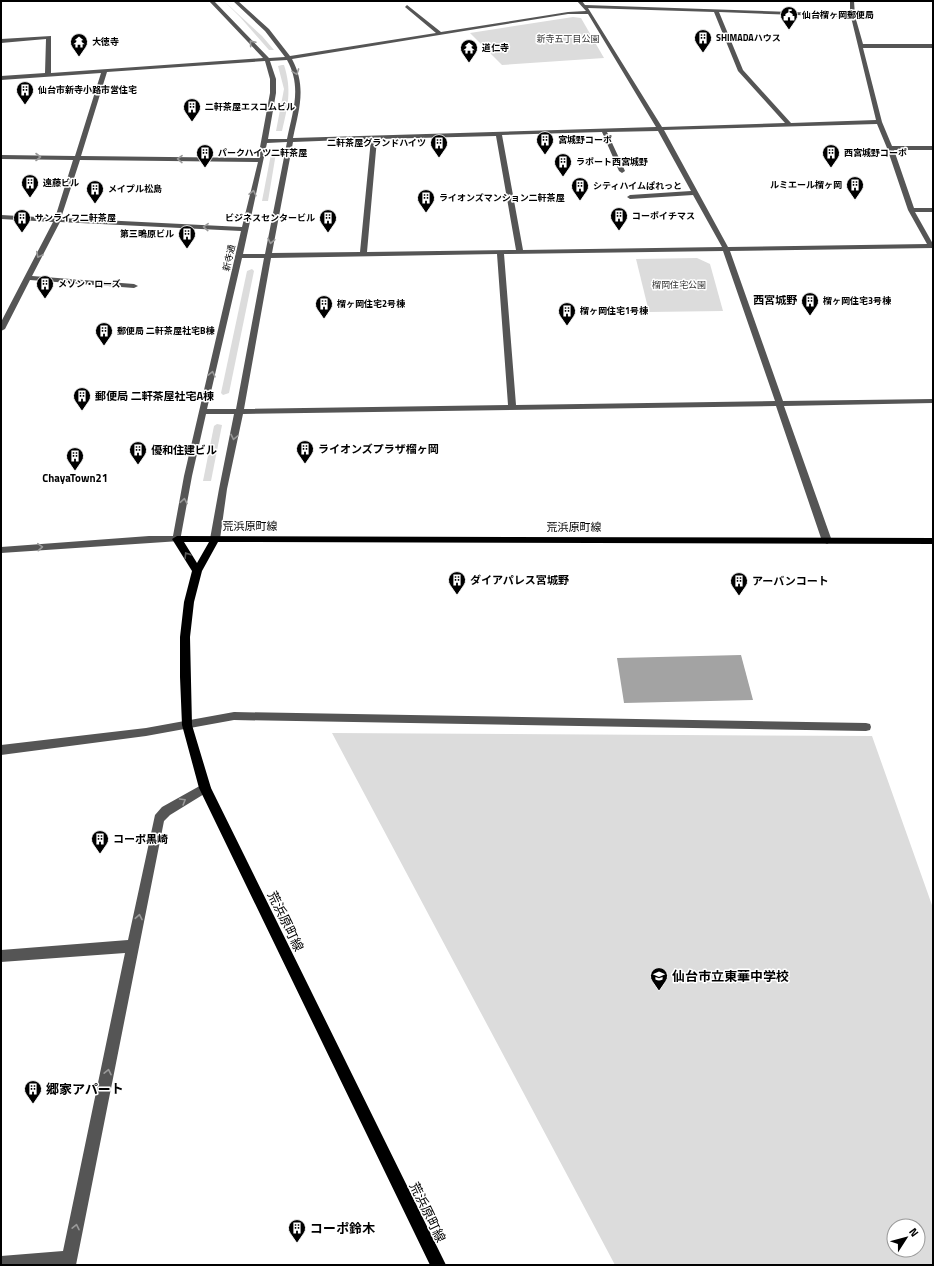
<svg xmlns="http://www.w3.org/2000/svg" width="934" height="1266" font-family="'Titillium Web','Noto Sans JP',sans-serif">
<style>
.green{fill:#dcdcdc;fill-rule:evenodd}
.water{fill:#a3a3a3}
.lines{fill:none;stroke-linecap:round;stroke-linejoin:round}
.minor{fill:#555;fill-rule:evenodd}
.major{fill:#000;fill-rule:evenodd}
.oneway{stroke:#999}
.oneway2{stroke:#595959}
.labels{text-anchor:middle;stroke-width:3;stroke-linejoin:round;paint-order:stroke}
.far-poi-label{font-size:9px;font-weight:bold;fill:#000;stroke:#fff;text-anchor:start}
.far-park-label{font-size:9px;fill:#333;stroke:#fff}
.far-street-label{font-size:9px;fill:#000;stroke:#fff}
.far-quarter-label{font-size:11px;font-weight:bold;fill:#000;stroke:#fff}
.poi-label{font-size:11px;font-weight:bold;fill:#000;stroke:#fff;text-anchor:start}
.street-label{font-size:11px;fill:#000;stroke:#fff}
.near-street-label{font-size:13px;fill:#000;stroke:#fff}
.near-poi-label{font-size:13px;font-weight:bold;fill:#000;stroke:#fff;text-anchor:start}
</style>
<rect width="100%" height="100%" fill="#fff"/>
<!-- green -->
<g class="green">
<polygon points="224,1 262,36 274,50 269,50 240,17"/>
<polygon points="573,17 581,18 604,58 502,65 470,33"/>
<path d="M282,65H284C292,90 288,106 282,131H276L284,89L278,66Z"/>
<polygon points="276,153 268,201 262,201 271,154"/>
<polygon points="697,258 710,264 723,311 649,312 636,259"/>
<polygon points="252,269 254,271 229,393 223,395 221,393 247,271"/>
<polygon points="217,424 222,425 211,481 203,481 214,426"/>
<path d="M332,733L872,736L933,908V1265H615ZM894,1226H918V1250H894Z"/>
</g>
<!-- water -->
<polygon class="water" points="741,655 753,700 624,703 617,658"/>
<g class="lines">
<!-- minor -->
<g class="minor">
<path d="M209,1H214L269,58L285,57L265,31L233,1H238L269,29L290,56L436,33L405,7L407,5L441,32L568,12L586,11L577,1H582L585,5L850,14V1H854L855,16L863,44H933V48H863L882,122L892,146H933V150H894L914,208H933V212H915L933,244V248L730,251L783,401L933,399V403L784,406L832,541L827,544L822,541L776,406L243,414L227,489L220,539L215,542L210,539L219,489L234,414H206L192,476L180,541L1,553V547L149,536H173L184,476L241,231L60,222L32,276L134,284L138,286L134,288L30,280L5,329L1,331V322L53,222L1,219V215L55,218L73,160L1,159V155L75,156L101,73L1,80V76L45,73L46,39L1,43V39L51,36V73L263,58ZM588,8L714,12L738,71L785,123L662,127ZM719,12L851,17L876,120L791,123L743,70ZM568,14H588L656,127L293,138C299,109 307,87 292,59ZM287,60C302,87 293,110 287,139H268L276,93V79L270,61ZM265,61L270,79V93L258,158L81,156L107,72ZM877,124L887,148L908,210L927,244L728,247L664,130ZM658,131L691,191L630,195L627,197L630,199L693,195L722,247L523,250L502,135L602,132L619,171L622,173L625,171L607,132ZM496,136L516,250L367,252L377,139ZM371,139L360,252L272,253L293,142ZM287,142L265,254H243L267,143ZM80,160L258,162L242,227L61,218ZM723,251L775,401L516,405L504,254ZM497,254L508,405L244,409L271,258ZM242,258H264L236,409H207Z"/>
<polygon points="234,712 866,723 870,724 871,727 870,730 866,731 234,720 146,736 1,755 1,745 146,728"/>
<polygon points="205,783 209,785 211,788 209,791 170,815 164,821 76,1265 1,1265 1,1256 63,1251 125,953 1,962 1,950 128,940 155,815 162,807"/>
</g>
<!-- major -->
<path class="major" d="M177,536L933,538V544L218,542L202,571L194,602L190,637L192,725L211,788L446,1265H430L199,788L182,725L180,677V637L184,602L192,571L172,539ZM184,542H209L197,563Z"/>
</g>
<!-- one-way arrows -->
<defs><path id="oneway-chevron" d="M-2-3.5L2.5 0L-2 3.5" fill="none" stroke-width="1.6" stroke-linecap="round" stroke-linejoin="round"/></defs>
<g class="oneway">
<use href="#oneway-chevron" transform="translate(252 43) rotate(-131)"/>
<use href="#oneway-chevron" transform="translate(296 72) rotate(70)"/>
<use href="#oneway-chevron" transform="translate(38 157)"/>
<use href="#oneway-chevron" transform="translate(180 159) rotate(-179)"/>
<use href="#oneway-chevron" transform="translate(253 193) rotate(-77)"/>
<use href="#oneway-chevron" transform="translate(206 227) rotate(-177)"/>
<use href="#oneway-chevron" transform="translate(271 241) rotate(101)"/>
<use href="#oneway-chevron" transform="translate(39 255) rotate(117)"/>
<use href="#oneway-chevron" transform="translate(212 374) rotate(-77)"/>
<use href="#oneway-chevron" transform="translate(234 437) rotate(102)"/>
<use href="#oneway-chevron" transform="translate(184 501) rotate(-80)"/>
<use href="#oneway-chevron" transform="translate(40 547) rotate(-4)"/>
<use href="#oneway-chevron" transform="translate(183 801) rotate(-31)"/>
<use href="#oneway-chevron" transform="translate(139 917) rotate(-79)"/>
<use href="#oneway-chevron" transform="translate(108 1072) rotate(-78)"/>
<use href="#oneway-chevron" transform="translate(76 1227) rotate(-78)"/>
</g>
<use class="oneway2" href="#oneway-chevron" transform="translate(187 555) rotate(-122)"/>
<!-- icons -->
<defs>
<g id="civic-pin" transform="scale(0.9)"><path d="M0 17L-7.5 6A9.5 9.5 0 1 1 7.5 6Z" fill="#000" stroke="#fff"/><path d="M-.6-6.5H3V-4.5H.6V-3L4-1V1h2V6H-6V1h2V-1L-.6-3ZM-1.2 2.5V6h2.4V2.5Z" fill="#fff"/></g>
<g id="building-pin" transform="scale(0.9)"><path d="M0 17L-7.5 6A9.5 9.5 0 1 1 7.5 6Z" fill="#000" stroke="#fff"/><path d="M-4-6H4V6H1V3H-1V6H-4ZM-2.5-4.3h1.7v1.8h-1.7ZM.8-4.3h1.7v1.8H.8ZM-2.5-1h1.7V.8h-1.7ZM.8-1h1.7V.8H.8Z" fill="#fff"/></g>
<g id="temple-pin" transform="scale(0.9)"><path d="M0 17L-7.5 6A9.5 9.5 0 1 1 7.5 6Z" fill="#000" stroke="#fff"/><path d="M0-6L5-2H3V0L6.5 2.5H4V6H1.5V3h-3V6H-4V2.5H-6.5L-3 0V-2H-5Z" fill="#fff"/></g>
<g id="school-pin" transform="scale(0.9)"><path d="M0 17L-7.5 6A9.5 9.5 0 1 1 7.5 6Z" fill="#000" stroke="#fff"/><path d="M0-5L7-2L0 1L-7-2ZM-4 1L0 2.5L4 1V4Q0 6-4 4Z" fill="#fff"/></g>
</defs>
<g fill-rule="evenodd">
<use href="#civic-pin" x="789" y="15"/>
<use href="#building-pin" x="703" y="38"/>
<use href="#temple-pin" x="79" y="42"/>
<use href="#temple-pin" x="469" y="48"/>
<use href="#building-pin" x="25" y="90"/>
<use href="#building-pin" x="192" y="107"/>
<use href="#building-pin" x="545" y="140"/>
<use href="#building-pin" x="439" y="143"/>
<use href="#building-pin" x="205" y="153"/>
<use href="#building-pin" x="831" y="153"/>
<use href="#building-pin" x="563" y="162"/>
<use href="#building-pin" x="30" y="183"/>
<use href="#building-pin" x="855" y="185"/>
<use href="#building-pin" x="580" y="186"/>
<use href="#building-pin" x="95" y="189"/>
<use href="#building-pin" x="426" y="198"/>
<use href="#building-pin" x="619" y="216"/>
<use href="#building-pin" x="22" y="218"/>
<use href="#building-pin" x="328" y="218"/>
<use href="#building-pin" x="187" y="234"/>
<use href="#building-pin" x="45" y="284"/>
<use href="#building-pin" x="810" y="301"/>
<use href="#building-pin" x="324" y="304"/>
<use href="#building-pin" x="567" y="311"/>
<use href="#building-pin" x="104" y="331"/>
<use href="#building-pin" x="82" y="396"/>
<use href="#building-pin" x="305" y="449"/>
<use href="#building-pin" x="138" y="450"/>
<use href="#building-pin" x="75" y="456"/>
<use href="#building-pin" x="457" y="580"/>
<use href="#building-pin" x="739" y="581"/>
<use href="#building-pin" x="100" y="839"/>
<use href="#school-pin" x="659" y="976"/>
<use href="#building-pin" x="33" y="1089"/>
<use href="#building-pin" x="297" y="1228"/>
</g>
<g class="labels">
<!-- far-poi labels -->
<g class="far-poi-label">
<text x="802" y="18">仙台榴ヶ岡郵便局</text>
<text x="716" y="41">SHIMADAハウス</text>
<text x="92" y="45">大徳寺</text>
<text x="482" y="51">道仁寺</text>
<text x="38" y="93">仙台市新寺小路市営住宅</text>
<text x="205" y="110">二軒茶屋エスコムビル</text>
<text x="558" y="143">宮城野コーポ</text>
<text x="426" y="146" text-anchor="end">二軒茶屋グランドハイツ</text>
<text x="218" y="156">パークハイツ二軒茶屋</text>
<text x="844" y="156">西宮城野コーポ</text>
<text x="576" y="165">ラポート西宮城野</text>
<text x="43" y="186">遠藤ビル</text>
<text x="842" y="188" text-anchor="end">ルミエール榴ヶ岡</text>
<text x="593" y="189">シティハイムぱれっと</text>
<text x="108" y="192">メイプル松島</text>
<text x="439" y="201">ライオンズマンション二軒茶屋</text>
<text x="632" y="219">コーポイチマス</text>
<text x="35" y="221">サンライフ二軒茶屋</text>
<text x="315" y="221" text-anchor="end">ビジネスセンタービル</text>
<text x="174" y="237" text-anchor="end">第三鴫原ビル</text>
<text x="58" y="287">メゾン・ローズ</text>
<text x="823" y="304">榴ヶ岡住宅3号棟</text>
<text x="337" y="307">榴ヶ岡住宅2号棟</text>
<text x="580" y="314">榴ヶ岡住宅1号棟</text>
<text x="117" y="334">郵便局 二軒茶屋社宅B棟</text>
</g>
<!-- far-park labels -->
<g class="far-park-label">
<text x="568" y="42">新寺五丁目公園</text>
<text x="679" y="288">榴岡住宅公園</text>
</g>
<!-- far-street labels -->
<g class="far-street-label">
<text transform="translate(229 258) rotate(-77)" y="3">新寺通</text>
</g>
<!-- far-quarter labels -->
<g class="far-quarter-label">
<text x="775" y="304">西宮城野</text>
</g>
<!-- poi labels -->
<g class="poi-label">
<text x="95" y="400">郵便局 二軒茶屋社宅A棟</text>
<text x="318" y="453">ライオンズプラザ榴ヶ岡</text>
<text x="151" y="454">優和住建ビル</text>
<text x="75" y="482" text-anchor="middle">ChayaTown21</text>
<text x="470" y="584">ダイアパレス宮城野</text>
<text x="752" y="585">アーバンコート</text>
<text x="113" y="843">コーポ黒崎</text>
</g>
<!-- street labels -->
<g class="street-label">
<text x="250" y="530">荒浜原町線</text>
<text x="574" y="531">荒浜原町線</text>
</g>
<!-- near-street labels -->
<g class="near-street-label">
<text transform="translate(286 921) rotate(64)" y="5">荒浜原町線</text>
<text transform="translate(428 1212) rotate(64)" y="5">荒浜原町線</text>
</g>
<!-- near-poi labels -->
<g class="near-poi-label">
<text x="672" y="981">仙台市立東華中学校</text>
<text x="46" y="1094">郷家アパート</text>
<text x="310" y="1233">コーポ鈴木</text>
</g>
</g>
<!-- border -->
<rect width="934" height="1266" fill="none" stroke="#000000" stroke-width="4"/>
<!-- north arrow -->
<g transform="translate(906 1238) rotate(54)"><circle r="19" fill="#ffffff" stroke="#999999"/>
<path d="M0-3L7 15L0 10L-7 15Z" fill="#000000"/>
<text y="-6" font-size="11" font-weight="bold" text-anchor="middle" fill="#000000">N</text>
</g>
</svg>
